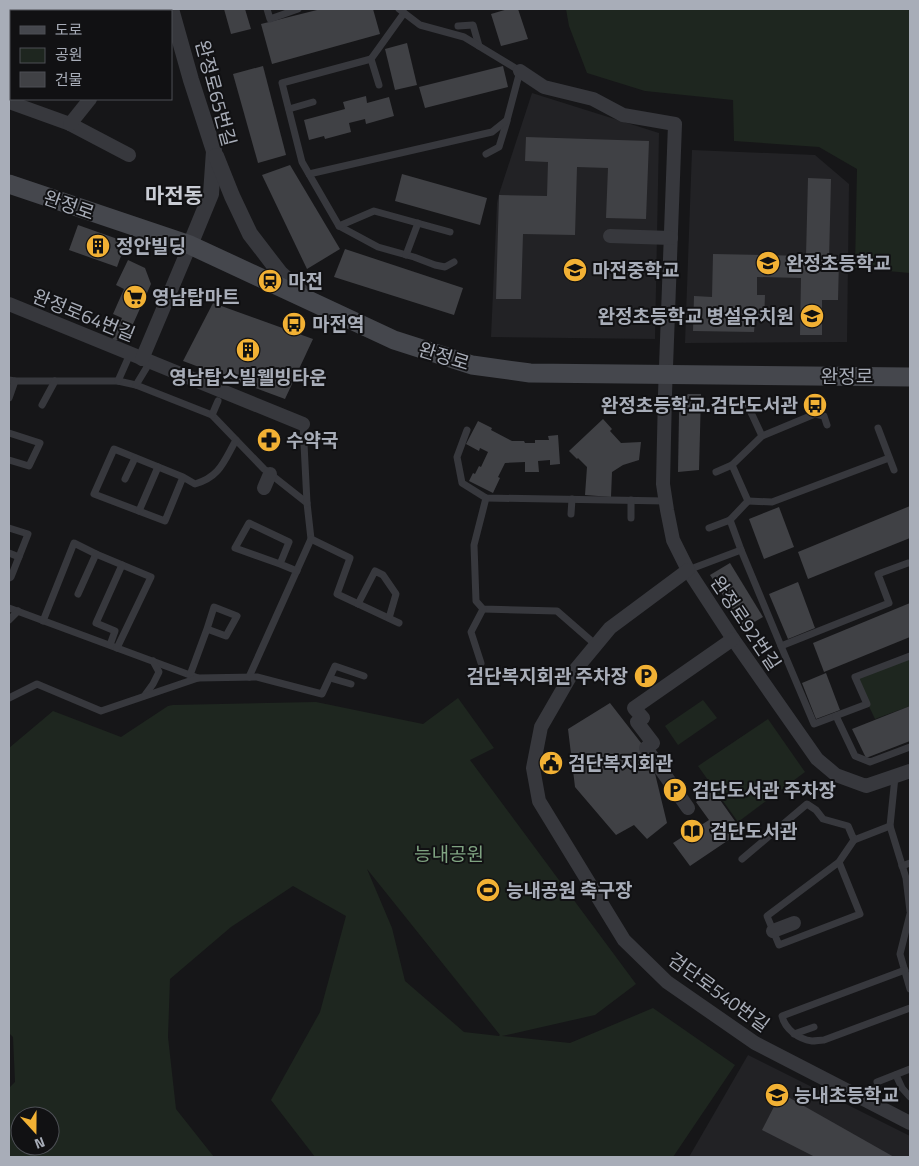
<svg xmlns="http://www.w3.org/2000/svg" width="919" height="1166" font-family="'Titillium Web','Noto Sans KR',sans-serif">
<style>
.built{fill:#222225}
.green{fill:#1e261f;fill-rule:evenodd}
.building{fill:#404145}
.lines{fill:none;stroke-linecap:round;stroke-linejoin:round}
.service{stroke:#37383d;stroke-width:7}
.minor{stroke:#37383d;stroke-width:14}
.tertiary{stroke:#37383d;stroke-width:16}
.secondary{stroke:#45474d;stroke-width:19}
.labels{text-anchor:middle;stroke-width:4;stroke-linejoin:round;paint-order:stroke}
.street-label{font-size:19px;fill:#a8adb8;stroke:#111113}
.poi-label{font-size:19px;font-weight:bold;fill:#a8adb8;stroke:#111113;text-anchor:start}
.park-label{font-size:19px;fill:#7fa381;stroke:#111113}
.quarter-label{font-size:21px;font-weight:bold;fill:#c9ccd4;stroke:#111113}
</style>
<rect width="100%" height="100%" fill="#161618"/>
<!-- built -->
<g class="built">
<polygon points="532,93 659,133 655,339 491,337 497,203 499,194"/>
<polygon points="692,150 815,155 849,184 847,342 685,343"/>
<polygon points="748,1055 910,1136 910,1157 689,1157"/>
</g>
<!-- green -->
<g class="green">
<polygon points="566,9 910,9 910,273 855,268 857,169 819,147 734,141 733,100 645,91 587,73 569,26"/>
<polygon points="910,656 910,706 875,719 855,677"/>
<path d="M458,698L494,748L470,760L636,984L595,1015L502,1036L570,1043L653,1008L735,1065L673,1157H315L271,1100L320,1012L346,916L293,886L231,927L170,979L168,1037L176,1109L214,1157H9V1088L15,1082L13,1037L9,1033V748L53,711L121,737L168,706L173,705L316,702L423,724ZM367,869L500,1035L499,1036L464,1032L405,981L392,928ZM20,1116H50V1146H20Z"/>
<polygon points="703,700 717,718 678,745 665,726"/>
<polygon points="768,719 805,772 738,822 698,766"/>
</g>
<!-- building -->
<g class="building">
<polygon points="224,9 245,9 251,29 231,34"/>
<polygon points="321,9 373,9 380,34 272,64 261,24"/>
<polygon points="508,9 518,9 528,39 501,46 491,14"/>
<polygon points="407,43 417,85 395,90 385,49"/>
<polygon points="263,66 286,155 258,163 233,74"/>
<polygon points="503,66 508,87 425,108 419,87"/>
<polygon points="366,96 367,103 389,97 394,116 366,124 365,119 349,123 351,132 325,139 324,136 309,140 304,120 345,109 343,102"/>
<polygon points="526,137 649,141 646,219 606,218 608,168 577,167 575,235 523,234 521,299 496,299 499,195 547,196 548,162 525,161"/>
<polygon points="290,165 340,249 307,269 262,175"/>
<polygon points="402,174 487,198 480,225 395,201"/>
<polygon points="808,178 831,179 829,260 839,260 838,300 822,300 822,335 800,335 801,278 757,277 757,295 765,295 764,321 755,321 754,332 693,331 694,296 712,297 713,254 806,256"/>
<polygon points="78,225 126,242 117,267 69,250"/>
<polygon points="345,249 463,288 454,315 334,277"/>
<polygon points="128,260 145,268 151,284 129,333 115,341 112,340 122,318 113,314 124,289 116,285"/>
<polygon points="213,303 313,339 285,399 183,361"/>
<polygon points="688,394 701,394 699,470 678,472 679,414 681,401"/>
<polygon points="603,419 612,429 610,431 621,443 641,442 639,460 623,465 612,472 611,497 585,495 587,467 578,458 577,459 569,451"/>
<polygon points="478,421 492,428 491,430 512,441 524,441 525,443 535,443 535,440 549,440 548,436 558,435 560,464 550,465 550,460 538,461 539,472 525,472 525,462 505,463 498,477 500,478 493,493 469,481 473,473 475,474 479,466 481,467 488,452 480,448 479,451 466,444"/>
<polygon points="910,506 910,538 808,579 798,552"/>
<polygon points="779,507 794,547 764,559 749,519"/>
<polygon points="730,563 763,617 744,628 710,575"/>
<polygon points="798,582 815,628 788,639 769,594"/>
<polygon points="910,603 910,637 824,672 813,643"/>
<polygon points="826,673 840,710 816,719 802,683"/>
<polygon points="610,703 645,748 652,761 667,823 647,839 634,825 616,835 575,787 568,729"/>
<polygon points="910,706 910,741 866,758 852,729"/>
<polygon points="713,790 742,831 690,866 673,843 709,820 696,802"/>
<polygon points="781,1093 894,1157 815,1157 762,1130"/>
</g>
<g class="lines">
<!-- service -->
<g class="service">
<polyline points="267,9 270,19 298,9"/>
<polyline points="458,26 473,25 479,46"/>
<polyline points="371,59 282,83 302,162 339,226 378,247 414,257 435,265 445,267 454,262"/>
<polyline points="379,85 371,59 404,13"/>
<polyline points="289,109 313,102"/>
<polyline points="486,154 499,147 507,121"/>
<polyline points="309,174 492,132 507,120 520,71 464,37 420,25 399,9"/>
<polyline points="339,226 374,211 450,232"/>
<polyline points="406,255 418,223"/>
<polyline points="9,380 15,381 118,381 136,385 212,415 264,469 307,503 311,539 249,677"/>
<polyline points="118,381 130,354"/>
<polyline points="136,385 150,362"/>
<polyline points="9,398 15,381"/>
<polyline points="42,405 55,381"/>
<polyline points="748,406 762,436"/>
<polyline points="212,415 218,401"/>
<polyline points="303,424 307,503"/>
<polyline points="878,428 894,470"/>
<polyline points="467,430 457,457 462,483 486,498 666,501"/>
<polyline points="9,433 40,443 29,466 9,460"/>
<polyline points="716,472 732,465"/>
<path d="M183,477L114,449L94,494L165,521L183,477L195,484C220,477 224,461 236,440"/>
<polyline points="125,479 135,458"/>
<polyline points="486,498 474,545 476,601 483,609 557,611 596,645"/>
<polyline points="631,500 631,518"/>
<polyline points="748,501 772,502 889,458"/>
<polyline points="139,511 158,467"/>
<polyline points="571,514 572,499"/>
<polyline points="730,520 748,501 732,465 762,436 815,414 824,416 827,425"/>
<polyline points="9,528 28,534 11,577 9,578"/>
<polyline points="709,528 730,520 741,550"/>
<polyline points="311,539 350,558 337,594 399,623"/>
<polyline points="9,553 19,557"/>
<polyline points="280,564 235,548 249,523 289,542 280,564 297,571"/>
<polyline points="688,570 741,550 781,646 889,603 878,574 908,563 910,563"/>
<polyline points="78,594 96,554"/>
<polyline points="358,604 375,571 383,575 396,594 389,618"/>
<polyline points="9,608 198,678"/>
<polyline points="9,620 18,611"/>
<polyline points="43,621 74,543 96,554 151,577 117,648"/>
<polyline points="110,645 115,631 96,623 122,565"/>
<polyline points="781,646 814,724 867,704 855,677 910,656"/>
<polyline points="481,663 471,632 483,609"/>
<polyline points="190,675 207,629 226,636 237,616 214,607 207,629"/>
<polyline points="330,678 351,684"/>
<polyline points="145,695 153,684 159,672 153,661"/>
<polyline points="9,698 37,684 101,711 198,678 257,677 322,694 335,666 364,676"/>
<polyline points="836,716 855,756 870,762 910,747"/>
<polyline points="895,777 890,826 906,878 910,911"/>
<polyline points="742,859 807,804 816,810 823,819 848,826 854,840 890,826"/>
<polyline points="839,862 767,916 779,945 860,914 839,862 854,840"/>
<polyline points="902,866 910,863"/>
<polyline points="910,914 900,954 910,989"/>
<path d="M905,970L782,1016C785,1029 798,1039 812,1041C816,1041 820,1040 824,1040L910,1008"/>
<polyline points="794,1034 814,1027"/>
<polyline points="896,1075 902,1088 910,1097"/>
<polyline points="877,1082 910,1069"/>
</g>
<!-- minor -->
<g class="minor">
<polyline points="119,9 120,11"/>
<polyline points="9,18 11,19"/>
<polyline points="520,71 544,87 593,99 623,115 675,124 665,394 663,484 667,510 673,540 688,570 733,639 817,759 836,775 866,786 910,771"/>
<polyline points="9,102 70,124 129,155"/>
<polyline points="70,124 90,99"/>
<polyline points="610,236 671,238"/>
<polyline points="9,304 303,424"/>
<polyline points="142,359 190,245"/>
<polyline points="264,488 270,474"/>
<polyline points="688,570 610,628 571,675 541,727 533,768 539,801 624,940 667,982 755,1043 910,1123"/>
<polyline points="688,808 646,748 653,743 637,722 643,718 634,708 733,639"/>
<polyline points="773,931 794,923"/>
</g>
<!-- tertiary -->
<g class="tertiary">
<polyline points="171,9 191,80 214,151 211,194 190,245"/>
<polyline points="216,156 232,196 250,234 280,273 305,295"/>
</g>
<!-- secondary -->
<polyline class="secondary" points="9,184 190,245 394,340 472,365 530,373 910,377"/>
</g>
<!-- icons -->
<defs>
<g id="building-disc" transform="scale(1.25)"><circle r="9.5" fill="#f2b134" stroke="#111113"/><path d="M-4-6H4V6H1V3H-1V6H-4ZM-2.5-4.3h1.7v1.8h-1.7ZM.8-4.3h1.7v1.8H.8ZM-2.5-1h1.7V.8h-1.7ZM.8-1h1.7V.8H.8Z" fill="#111"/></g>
<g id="school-disc" transform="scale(1.25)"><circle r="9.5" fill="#f2b134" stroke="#111113"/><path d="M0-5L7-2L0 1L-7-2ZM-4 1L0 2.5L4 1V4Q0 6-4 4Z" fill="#111"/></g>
<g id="station-disc" transform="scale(1.25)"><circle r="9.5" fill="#f2b134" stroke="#111113"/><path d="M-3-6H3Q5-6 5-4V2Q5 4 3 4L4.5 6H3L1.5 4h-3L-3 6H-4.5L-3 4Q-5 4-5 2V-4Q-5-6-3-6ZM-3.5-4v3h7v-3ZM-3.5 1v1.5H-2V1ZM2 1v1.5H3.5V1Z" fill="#111"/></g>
<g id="supermarket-disc" transform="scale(1.25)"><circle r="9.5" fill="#f2b134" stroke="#111113"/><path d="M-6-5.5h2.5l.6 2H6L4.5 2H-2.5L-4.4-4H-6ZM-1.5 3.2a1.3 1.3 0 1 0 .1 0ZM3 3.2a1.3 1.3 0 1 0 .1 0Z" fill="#111"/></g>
<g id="bus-disc" transform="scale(1.25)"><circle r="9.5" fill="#f2b134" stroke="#111113"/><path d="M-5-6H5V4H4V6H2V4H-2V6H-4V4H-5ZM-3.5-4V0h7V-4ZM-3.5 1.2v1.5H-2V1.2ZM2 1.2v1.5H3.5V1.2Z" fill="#111"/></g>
<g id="pharmacy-disc" transform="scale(1.25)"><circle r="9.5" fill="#f2b134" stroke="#111113"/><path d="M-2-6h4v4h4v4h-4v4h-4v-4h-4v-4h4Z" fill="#111"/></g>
<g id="parking-disc" transform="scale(1.25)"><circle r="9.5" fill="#f2b134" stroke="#111113"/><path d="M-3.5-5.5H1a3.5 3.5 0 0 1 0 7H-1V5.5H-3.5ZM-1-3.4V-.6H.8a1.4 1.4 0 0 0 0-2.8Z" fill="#111"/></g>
<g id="civic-disc" transform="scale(1.25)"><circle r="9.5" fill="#f2b134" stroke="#111113"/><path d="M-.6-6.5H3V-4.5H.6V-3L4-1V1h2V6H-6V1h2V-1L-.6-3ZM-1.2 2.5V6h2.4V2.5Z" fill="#111"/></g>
<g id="library-disc" transform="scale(1.25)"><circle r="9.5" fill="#f2b134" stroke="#111113"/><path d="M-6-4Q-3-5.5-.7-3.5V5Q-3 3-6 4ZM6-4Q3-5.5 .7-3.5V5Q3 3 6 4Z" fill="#111"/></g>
<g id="stadium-disc" transform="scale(1.25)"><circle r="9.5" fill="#f2b134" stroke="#111113"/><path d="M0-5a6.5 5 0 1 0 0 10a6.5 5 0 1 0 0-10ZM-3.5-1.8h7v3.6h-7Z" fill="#111"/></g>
</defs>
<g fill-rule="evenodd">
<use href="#building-disc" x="98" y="246"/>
<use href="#school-disc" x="768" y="263"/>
<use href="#school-disc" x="575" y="270"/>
<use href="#station-disc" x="270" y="281"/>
<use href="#supermarket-disc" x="135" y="297"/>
<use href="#school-disc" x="812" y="316"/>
<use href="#bus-disc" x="294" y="324"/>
<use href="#building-disc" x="248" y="350"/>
<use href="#bus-disc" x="815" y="405"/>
<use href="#pharmacy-disc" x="269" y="440"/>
<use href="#parking-disc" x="646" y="676"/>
<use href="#civic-disc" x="551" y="763"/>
<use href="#parking-disc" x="675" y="790"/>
<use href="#library-disc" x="692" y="831"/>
<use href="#stadium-disc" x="488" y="890"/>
<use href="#school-disc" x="777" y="1095"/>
</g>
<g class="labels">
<!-- street labels -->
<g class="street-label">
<text transform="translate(216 93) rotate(75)" y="7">완정로65번길</text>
<text transform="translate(69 205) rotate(19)" y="7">완정로</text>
<text transform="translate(84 315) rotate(22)" y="7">완정로64번길</text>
<text transform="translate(444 356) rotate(17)" y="7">완정로</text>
<text x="847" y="383">완정로</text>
<text transform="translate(746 623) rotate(56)" y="7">완정로92번길</text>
<text transform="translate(719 992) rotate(36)" y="7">검단로540번길</text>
</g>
<!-- poi labels -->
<g class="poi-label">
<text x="116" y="253">정안빌딩</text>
<text x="786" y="270">완정초등학교</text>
<text x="592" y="277">마전중학교</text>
<text x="288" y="288">마전</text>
<text x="152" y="304">영남탑마트</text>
<text x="794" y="323" text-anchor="end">완정초등학교 병설유치원</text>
<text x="312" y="331">마전역</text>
<text x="248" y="384" text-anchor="middle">영남탑스빌웰빙타운</text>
<text x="798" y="412" text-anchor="end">완정초등학교.검단도서관</text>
<text x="286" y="447">수약국</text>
<text x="628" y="683" text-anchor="end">검단복지회관 주차장</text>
<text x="568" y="770">검단복지회관</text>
<text x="692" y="797">검단도서관 주차장</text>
<text x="710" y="838">검단도서관</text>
<text x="506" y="897">능내공원 축구장</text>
<text x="794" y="1102">능내초등학교</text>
</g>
<!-- park labels -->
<g class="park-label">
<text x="449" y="861">능내공원</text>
</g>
<!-- quarter labels -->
<g class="quarter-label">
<text x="174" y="203">마전동</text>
</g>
</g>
<!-- border -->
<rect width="919" height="1166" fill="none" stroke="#a8adb8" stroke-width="20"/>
<!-- legend -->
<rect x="10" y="10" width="162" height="90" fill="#111113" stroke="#4d4f55"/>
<rect x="20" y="26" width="25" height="8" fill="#45474d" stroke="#4d4f55"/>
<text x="55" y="35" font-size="15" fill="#a8adb8">도로</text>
<rect x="20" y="48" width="25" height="15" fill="#1e261f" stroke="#4d4f55"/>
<text x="55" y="60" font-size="15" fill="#a8adb8">공원</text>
<rect x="20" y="72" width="25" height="15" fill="#404145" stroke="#4d4f55"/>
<text x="55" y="85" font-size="15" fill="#a8adb8">건물</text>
<!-- north arrow -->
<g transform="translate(35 1131) rotate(159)"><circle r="24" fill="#111113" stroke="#4d4f55"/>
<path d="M0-4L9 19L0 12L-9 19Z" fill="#f2b134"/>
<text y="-8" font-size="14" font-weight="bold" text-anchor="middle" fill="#a8adb8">N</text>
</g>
</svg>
